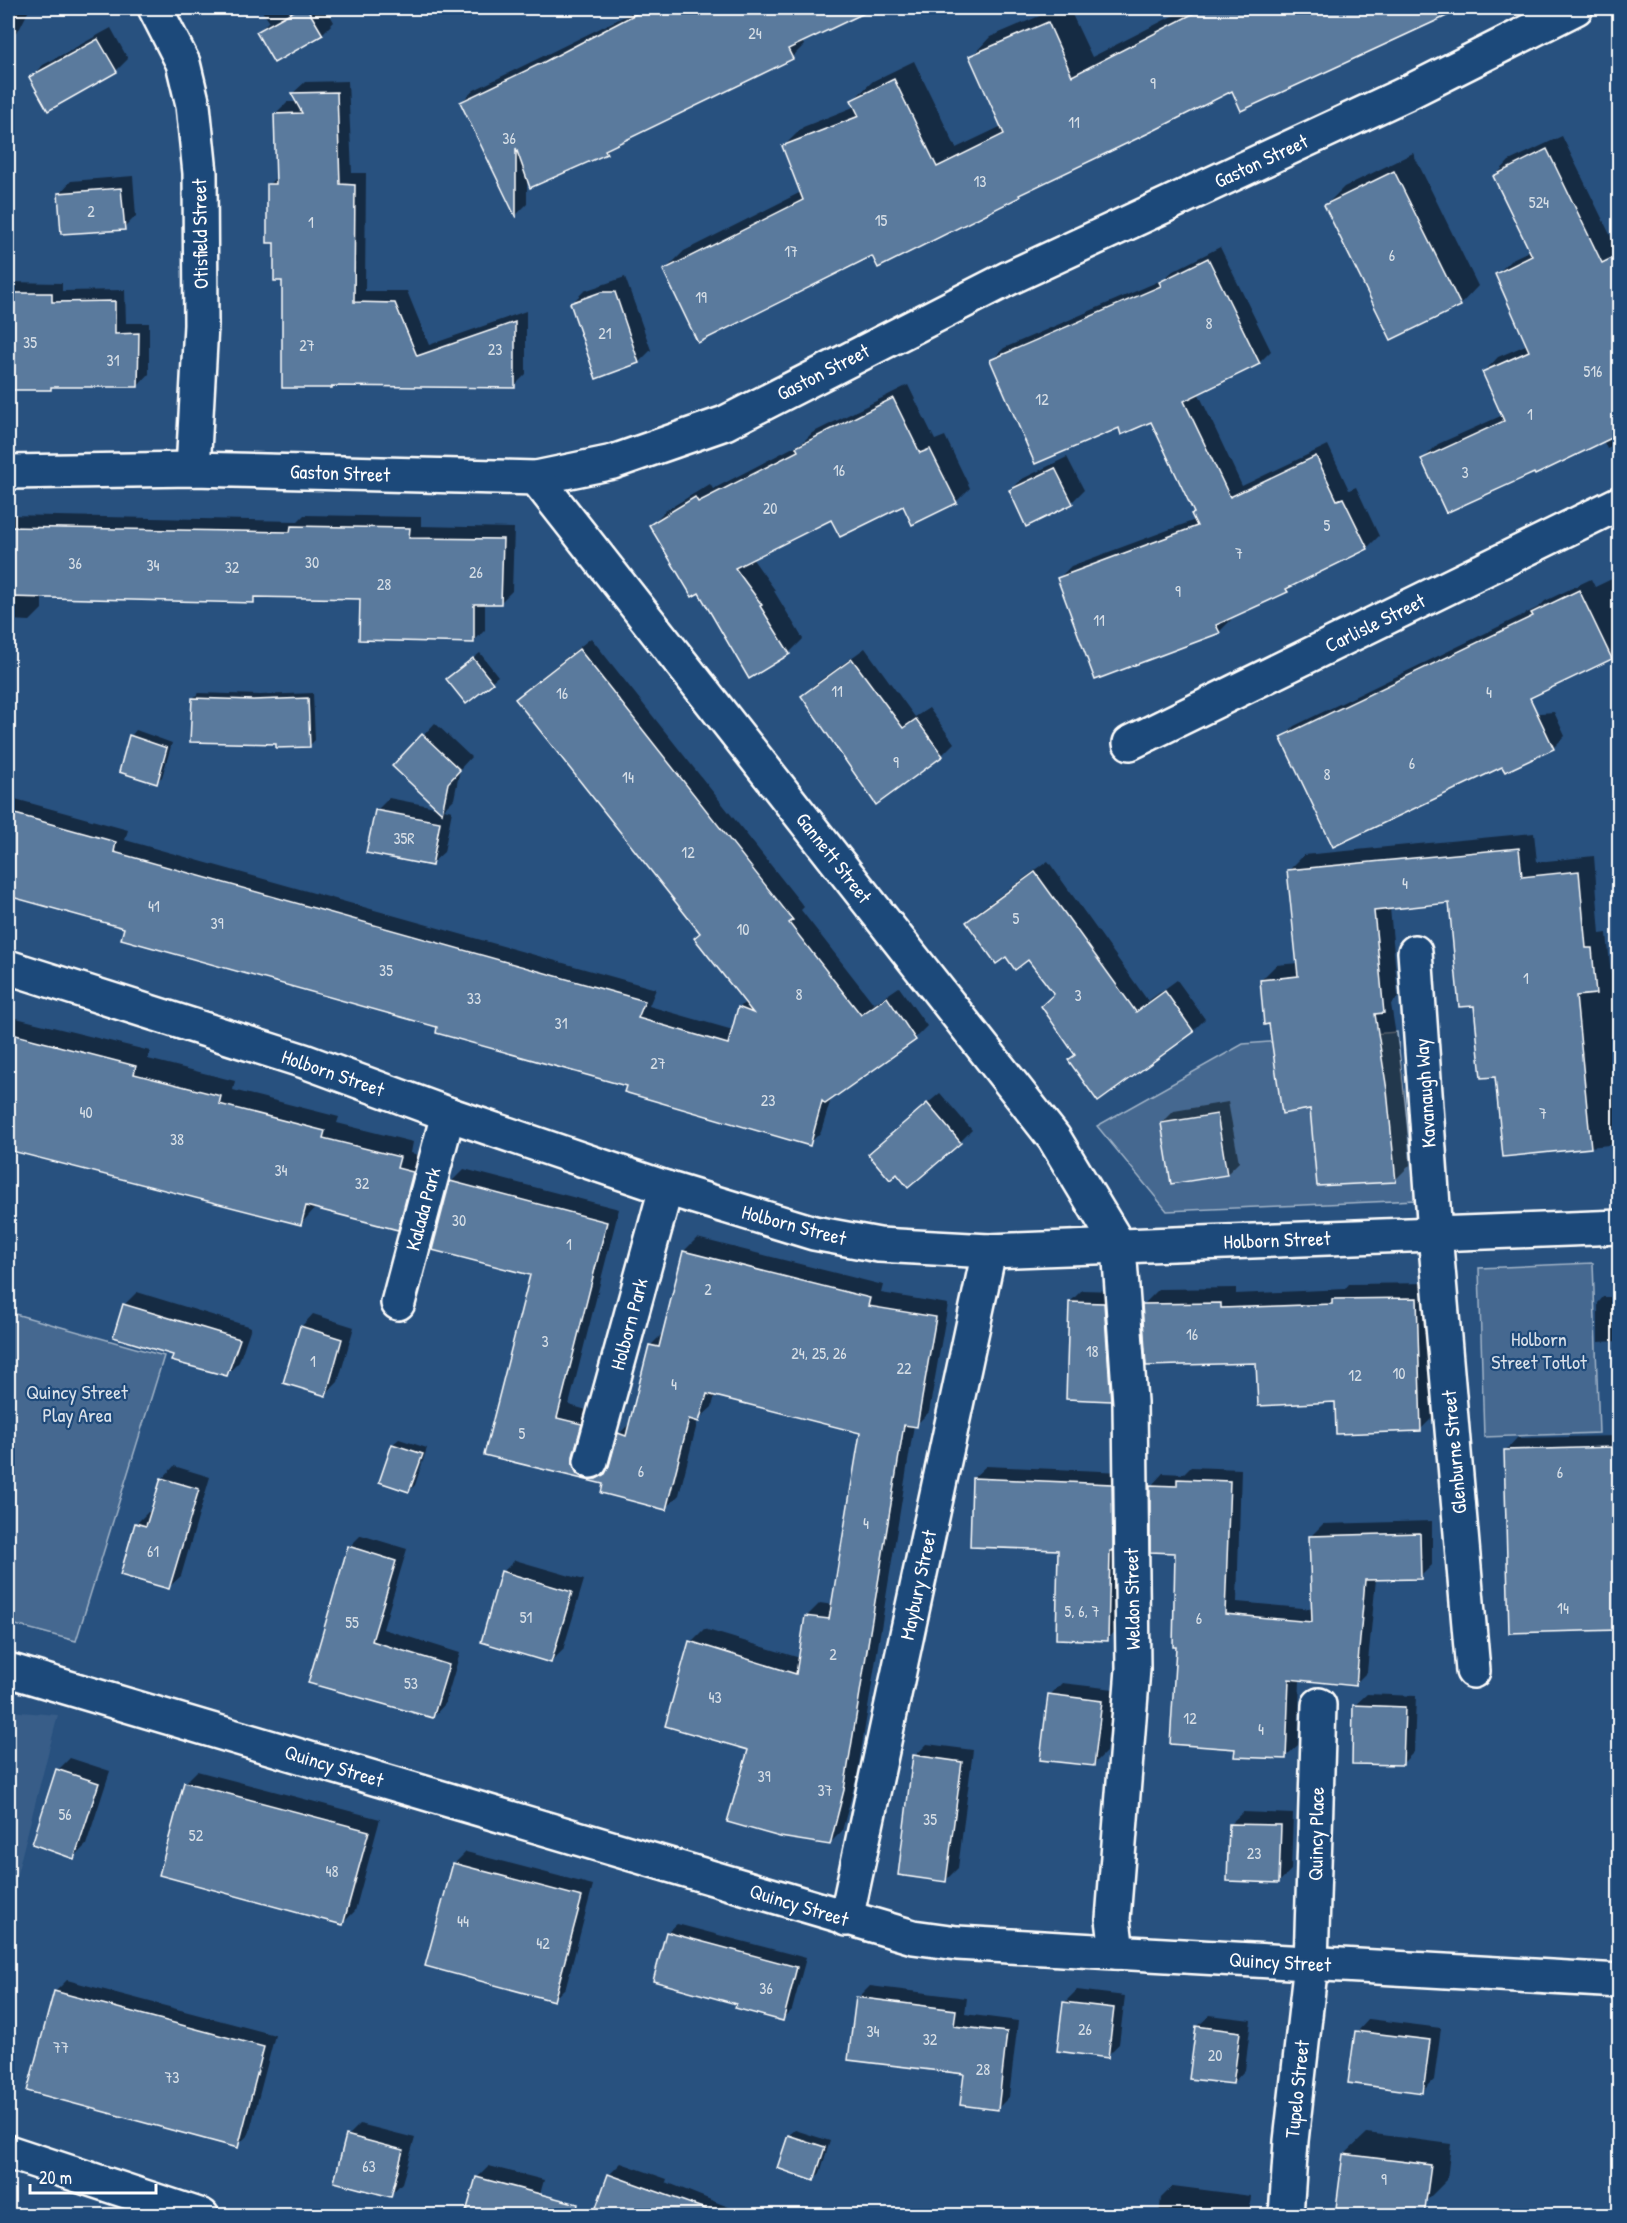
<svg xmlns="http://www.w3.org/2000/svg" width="1627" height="2223" font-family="'Patrick Hand',sans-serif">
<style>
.built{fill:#375d88}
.green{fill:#446890;stroke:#a2b4c8;stroke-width:1.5}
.shadow{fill:#0007}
.building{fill:#5a7a9d;stroke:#fff;stroke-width:1.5}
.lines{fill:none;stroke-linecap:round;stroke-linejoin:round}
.minor-casing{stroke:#fff;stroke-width:38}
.secondary-casing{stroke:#fff;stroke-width:38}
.minor{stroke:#1f4a7a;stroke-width:33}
.secondary{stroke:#1f4a7a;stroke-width:33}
.labels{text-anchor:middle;stroke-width:4.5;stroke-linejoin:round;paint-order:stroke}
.number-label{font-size:16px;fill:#d6dee6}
.street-label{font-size:20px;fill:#fff;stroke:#1f4a7a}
.park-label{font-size:20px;fill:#dae1e9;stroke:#1f4a7a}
</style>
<rect width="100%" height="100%" fill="#28517f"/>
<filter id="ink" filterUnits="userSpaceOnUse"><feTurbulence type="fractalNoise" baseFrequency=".0167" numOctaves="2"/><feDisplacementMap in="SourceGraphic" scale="12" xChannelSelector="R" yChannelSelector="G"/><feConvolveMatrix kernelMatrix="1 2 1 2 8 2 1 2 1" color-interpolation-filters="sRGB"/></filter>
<g filter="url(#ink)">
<!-- built -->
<polygon class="built" points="8,1711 58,1715 8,1909"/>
<!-- green -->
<g class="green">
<polygon points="1397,1032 1416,1200 1167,1211 1097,1126 1243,1044"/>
<polygon points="1593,1263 1599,1433 1484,1437 1479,1268"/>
<polygon points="8,1312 164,1356 76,1641 8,1623"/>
</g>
<!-- shadow -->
<g class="shadow">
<polygon points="8,8 30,8 20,28 8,40"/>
<polygon points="260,8 326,8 334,22 322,34 258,32 269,21"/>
<polygon points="636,8 872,8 802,41 804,45 792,57 614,144 606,152 527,178 527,204 516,215 461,102 474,90 631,13"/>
<polygon points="1058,8 1069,8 1092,57 1188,8 1481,8 1462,16 1458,8 1233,89 1025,190 1019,196 873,254 665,270 684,251 801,192 783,147 803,127 856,106 853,100 873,81 914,61 956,148 1002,126 971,57 990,37"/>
<polygon points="111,28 128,59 116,71 31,78 43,65"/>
<polygon points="348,81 352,173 366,173 365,291 407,291 429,345 526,311 526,374 514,386 334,384 331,387 284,280 276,241 269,184 278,176 275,114 287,102 298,102 293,93 305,82"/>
<polygon points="1562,136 1617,249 1620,248 1620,443 1607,449 1603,440 1423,459 1438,444 1503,415 1484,372 1498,357 1528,344 1497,274 1512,259 1531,250 1495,176 1509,161"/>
<polygon points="1413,153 1478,286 1460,305 1326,205 1344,187"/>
<polygon points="133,176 136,216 124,228 59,194 71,181"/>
<polygon points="1220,247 1271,351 1259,363 1198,392 1242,486 1328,445 1349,490 1356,487 1379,536 1367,548 1295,583 1287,591 1230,617 1231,620 1219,632 1059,578 1071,566 1195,520 1195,512 1152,420 1119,426 992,360 1004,348 1164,279 1173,271"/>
<polygon points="625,277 651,350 639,362 572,303 584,291"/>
<polygon points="8,282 62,283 62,291 125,290 126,323 149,323 149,374 138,386 8,388"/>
<polygon points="908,385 935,440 945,436 970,488 956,502 903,504 832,518 752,558 775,590 774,591 803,639 789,653 699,591 651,525 665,511 710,484 713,489 803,442 812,433"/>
<polygon points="1067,457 1084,490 1072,502 1010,491 1022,479"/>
<polygon points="8,515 298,521 304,515 421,517 421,526 514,528 512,591 500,603 485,603 485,630 473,642 362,597 259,595 253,601 42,596 42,609 30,621 8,620"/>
<polygon points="1620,575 1620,619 1612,622 1620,637 1620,650 1611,658 1485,717 1554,712 1565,736 1553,748 1503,765 1282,738 1294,726 1539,607 1545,601 1591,579 1595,587"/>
<polygon points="591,638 804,907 801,910 874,1004 899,987 927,1026 915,1038 831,1099 821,1132 809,1144 628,1085 126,927 8,894 8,797 128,830 125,840 656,989 649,1006 733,1030 739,1008 746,1001 701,932 517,699 529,687"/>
<polygon points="865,648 915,717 929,708 954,743 942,755 803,696 815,684"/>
<polygon points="480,653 498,676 466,702 454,673"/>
<polygon points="199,693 260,695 313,693 315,740 309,746 277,743 193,698"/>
<polygon points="435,723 471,757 460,769 454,799 444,809 452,811 444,852 431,864 368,852 377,810 389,798 440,808 394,766"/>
<polygon points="136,730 172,743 162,777 156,782 131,736"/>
<polygon points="1534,833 1537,862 1594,856 1600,934 1607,933 1614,1007 1620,1007 1620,1144 1504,1155 1496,1075 1475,1004 1450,902 1390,908 1398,997 1391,1004 1402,1074 1410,1165 1395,1180 1312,1107 1270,1023 1261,980 1276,965 1298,963 1289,870 1304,855"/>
<polygon points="1048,861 1148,1001 1177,980 1205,1019 1193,1031 1077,1054 1055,993 1028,958 968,922 980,910"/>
<polygon points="8,1016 150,1051 148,1059 235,1081 233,1090 339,1117 337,1123 413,1142 411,1153 427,1157 412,1213 398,1228 316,1207 301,1224 8,1149"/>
<polygon points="940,1093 972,1130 960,1142 882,1142"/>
<polygon points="1228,1102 1239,1162 1227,1174 1162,1123 1174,1111"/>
<polygon points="464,1169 619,1209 569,1405 594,1412 600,1467 610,1466 619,1434 631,1422 650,1346 664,1332 684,1251 697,1238 883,1285 881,1293 948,1304 929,1412 916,1425 914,1425 857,1776 842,1831 829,1844 750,1749 691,1642 704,1629 800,1658 807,1616 820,1603 833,1605 862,1432 715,1395 712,1407 698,1420 679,1495 666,1508 605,1483 486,1454 532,1273 451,1182"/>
<polygon points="1432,1283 1436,1414 1420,1430 1336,1400 1143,1305 1159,1289 1236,1288 1236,1294 1345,1289 1349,1284"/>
<polygon points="1082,1290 1116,1291 1123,1387 1111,1399 1070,1302"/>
<polygon points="137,1292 251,1327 239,1362 226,1375 175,1354 115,1336 125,1304"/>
<polygon points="1603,1297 1620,1297 1620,1341 1598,1342 1598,1303"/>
<polygon points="313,1314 354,1327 338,1382 326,1394 301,1327"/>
<polygon points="1620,1436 1620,1628 1618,1629 1505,1451 1517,1438"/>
<polygon points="399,1439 427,1448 415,1485 409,1491 393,1444"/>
<polygon points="174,1466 210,1477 181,1576 168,1588 136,1524 148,1512 152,1513 162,1479"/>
<polygon points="986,1466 1124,1472 1119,1627 1107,1640 1060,1548 973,1478"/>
<polygon points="1191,1467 1241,1469 1237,1602 1313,1609 1311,1536 1323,1524 1432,1521 1432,1565 1420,1577 1376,1579 1367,1672 1355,1684 1300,1679 1298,1745 1285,1757 1236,1747 1177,1645 1177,1551 1151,1486 1163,1473 1184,1474"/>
<polygon points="361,1535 407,1549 383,1629 460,1653 445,1704 433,1717 310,1682 349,1547"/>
<polygon points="515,1560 584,1580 563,1650 551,1662 503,1572"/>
<polygon points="1062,1683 1114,1689 1106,1752 1094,1764 1050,1695"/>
<polygon points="1367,1694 1416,1696 1414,1752 1402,1764 1354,1706"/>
<polygon points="927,1744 973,1750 958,1868 946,1880 915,1756"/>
<polygon points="70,1758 110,1771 86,1845 74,1857 58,1770"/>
<polygon points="197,1771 380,1819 355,1911 343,1923 185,1783"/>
<polygon points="1243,1812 1293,1814 1291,1870 1279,1882 1230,1824"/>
<polygon points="466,1852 593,1885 566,1987 554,1999 454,1864"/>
<polygon points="677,1924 806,1958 792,2010 783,2019 738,2002 667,1933"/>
<polygon points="67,1980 275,2035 249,2134 237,2146 55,1992"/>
<polygon points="870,1986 967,1998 965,2014 1018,2021 1009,2097 997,2109 965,2073 858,1998"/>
<polygon points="1077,1990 1125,1996 1119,2044 1107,2056 1065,2002"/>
<polygon points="1210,2015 1251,2020 1245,2070 1233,2083 1197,2027"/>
<polygon points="1369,2019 1441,2028 1434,2080 1422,2092 1357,2032"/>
<polygon points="360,2124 415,2138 402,2183 390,2195 348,2136"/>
<polygon points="795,2130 830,2141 820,2173 814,2179 789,2135"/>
<polygon points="1367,2133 1451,2144 1447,2180 1425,2202 1423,2216 1332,2216 1338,2210 1345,2154"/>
<polygon points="621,2163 667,2179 666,2182 751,2216 595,2216 609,2175"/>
<polygon points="489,2166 544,2180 534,2216 477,2178"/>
<polygon points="1173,2186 1251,2196 1249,2216 1159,2216 1161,2198"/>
</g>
<!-- building -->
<g class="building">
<polygon points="299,8 307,8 323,35 274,63 256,32"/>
<polygon points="647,8 875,8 788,49 793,59 605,150 607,154 530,188 516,148 516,218 460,102 544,62"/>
<polygon points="1204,8 1464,8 1241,111 1232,91 1155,130 1019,195 1020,197 878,268 872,256 698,343 663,270 803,200 782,146 859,116 851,100 894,79 937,167 1004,134 969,56 1048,22 1072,76"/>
<polygon points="98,39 117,72 48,111 29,77"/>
<polygon points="337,92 340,184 355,185 354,302 395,303 417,356 515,322 515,388 332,386 332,388 282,388 282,281 274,281 274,243 267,243 267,184 276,184 274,114 302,113 291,93"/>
<polygon points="1547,149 1602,263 1620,254 1620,434 1535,475 1534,473 1446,513 1421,459 1504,421 1482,372 1529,351 1495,274 1532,256 1493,176"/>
<polygon points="1394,171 1461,306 1391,340 1324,205"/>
<polygon points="121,188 125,230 61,234 58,193"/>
<polygon points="1208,258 1260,364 1184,401 1230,497 1316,456 1337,500 1343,498 1368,549 1286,589 1288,592 1216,625 1220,633 1095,680 1057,578 1197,526 1191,514 1194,513 1151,422 1121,435 1119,428 1035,464 990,360 1161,286 1159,282"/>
<polygon points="601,292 615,292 639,363 596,379 570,303"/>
<polygon points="8,293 52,293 52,302 115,301 115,334 139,333 138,387 51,387 51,390 8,390"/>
<polygon points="893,398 920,453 930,449 957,503 912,525 903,506 840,537 831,520 735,568 762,605 760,606 790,654 749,679 699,593 692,597 649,525 695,497 698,502 798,451 796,447"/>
<polygon points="1055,468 1073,504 1026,527 1009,490"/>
<polygon points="291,526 410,528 409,538 503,539 501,604 474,604 474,643 359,640 360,599 254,597 254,603 8,597 8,527 290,532"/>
<polygon points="1579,590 1612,659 1530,698 1554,749 1505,772 1502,767 1333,847 1280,737 1533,616 1531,613"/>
<polygon points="579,649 793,920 789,923 861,1015 887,997 916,1040 825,1104 822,1101 810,1146 624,1092 626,1086 436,1033 437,1027 121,939 124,928 8,896 8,812 116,842 114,852 645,1001 638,1018 728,1044 738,1007 753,1013 694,938 700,933 515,699"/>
<polygon points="473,658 493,683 466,704 446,679"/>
<polygon points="852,659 903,728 916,719 943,756 876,805 801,696"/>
<polygon points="192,698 253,700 308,698 310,747 276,748 276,744 190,742"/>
<polygon points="422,734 460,770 448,783 442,813 392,766"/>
<polygon points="129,735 167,748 157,784 119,772"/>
<polygon points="375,810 440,822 432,866 366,853"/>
<polygon points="1519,848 1522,877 1579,871 1586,948 1592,948 1596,994 1576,996 1591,1148 1503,1157 1495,1077 1481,1078 1474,1006 1459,1007 1449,903 1374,911 1384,1013 1375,1014 1387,1090 1396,1182 1317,1186 1310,1109 1282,1114 1269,1024 1264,1025 1260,980 1298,976 1287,870"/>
<polygon points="1035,872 1136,1012 1165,991 1194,1032 1098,1102 1068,1060 1075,1055 1041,1006 1054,994 1028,960 1015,970 1006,957 996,964 966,922"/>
<polygon points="8,1033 136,1066 134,1074 221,1096 219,1104 325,1131 323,1138 400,1157 397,1168 413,1172 398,1230 306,1206 301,1225 8,1150"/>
<polygon points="927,1103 961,1143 908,1188 897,1174 890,1180 868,1154"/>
<polygon points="1217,1114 1227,1175 1171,1184 1161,1123"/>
<polygon points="450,1181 607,1222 557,1418 582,1424 573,1456 573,1465 577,1474 585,1479 596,1479 605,1474 609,1466 618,1433 626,1436 649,1345 659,1347 683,1251 870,1298 868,1306 936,1317 917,1427 904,1425 844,1790 830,1845 780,1837 727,1822 748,1750 665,1726 689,1641 796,1674 805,1616 829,1619 860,1433 707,1394 699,1422 689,1419 666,1510 601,1493 603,1484 484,1455 530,1275 432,1250"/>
<polygon points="1417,1298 1421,1431 1336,1434 1335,1402 1258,1406 1256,1363 1146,1366 1142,1304 1221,1303 1221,1308 1332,1304 1332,1299"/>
<polygon points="1069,1302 1104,1303 1111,1401 1066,1399"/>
<polygon points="123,1304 240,1339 227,1376 171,1361 173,1355 113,1337"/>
<polygon points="300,1326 342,1339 326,1396 283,1383"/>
<polygon points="392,1444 423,1454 409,1492 379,1482"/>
<polygon points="1614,1447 1619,1630 1509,1633 1504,1450"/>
<polygon points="161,1478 199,1489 169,1589 120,1575 135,1523 146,1526"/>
<polygon points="972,1478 1112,1484 1113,1551 1110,1551 1108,1641 1056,1639 1058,1550 970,1547"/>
<polygon points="1177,1479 1230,1481 1225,1614 1312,1622 1309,1536 1420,1533 1421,1579 1365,1580 1356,1686 1289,1679 1286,1759 1234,1757 1235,1749 1170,1744 1176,1647 1173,1647 1175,1553 1150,1552 1150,1485 1177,1486"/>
<polygon points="348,1546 396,1561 372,1641 449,1665 433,1718 308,1683"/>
<polygon points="501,1571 572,1592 551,1663 481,1642"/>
<polygon points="1048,1694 1102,1701 1094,1766 1040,1760"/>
<polygon points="1353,1705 1405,1707 1403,1765 1352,1764"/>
<polygon points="913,1755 962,1762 946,1882 898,1875"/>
<polygon points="56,1769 99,1783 74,1859 32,1844"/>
<polygon points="184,1782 369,1831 343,1925 159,1875"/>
<polygon points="1229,1824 1281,1825 1279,1883 1227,1881"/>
<polygon points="453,1863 582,1897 554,2001 425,1966"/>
<polygon points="666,1932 797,1967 783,2021 735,2008 736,2004 653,1981"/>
<polygon points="54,1991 264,2047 238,2148 27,2091"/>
<polygon points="856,1997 956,2010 954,2026 1007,2032 998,2110 960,2105 964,2074 848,2060"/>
<polygon points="1063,2002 1114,2008 1108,2058 1057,2051"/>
<polygon points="1196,2026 1240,2032 1233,2084 1189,2079"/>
<polygon points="1355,2031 1430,2040 1423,2093 1348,2083"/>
<polygon points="346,2135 403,2150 391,2197 334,2182"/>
<polygon points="788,2135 825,2147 814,2181 777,2168"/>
<polygon points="1343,2154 1431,2165 1424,2216 1335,2216"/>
<polygon points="608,2174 711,2211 710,2216 593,2216"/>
<polygon points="476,2177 578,2204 576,2216 465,2216"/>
</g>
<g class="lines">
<!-- minor casing -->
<g class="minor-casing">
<g id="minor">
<polyline points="155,8 183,63 193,105 200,173 201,325 193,469"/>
<polyline points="8,472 193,469 536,478 613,462 725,423 1009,278 1405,94 1576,8"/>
<polyline points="536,478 1054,1138 1119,1246 1130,1402 1133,1669 1113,1919 1117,1952"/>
<polyline points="1130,743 1620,503"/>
<polyline points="1415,952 1435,1234 1473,1671"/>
<polyline points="8,967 304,1061 448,1114 666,1188 814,1233 879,1245 989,1251 1620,1227"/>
<polyline points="398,1303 448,1114"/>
<polyline points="591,1461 666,1188"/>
<polyline points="846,1919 989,1251"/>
<polyline points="8,2152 202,2216"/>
<polyline points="1286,2216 1291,2141 1311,1963 1319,1705"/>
</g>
</g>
<!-- secondary casing -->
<g class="secondary-casing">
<polyline id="secondary" points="8,1670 913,1937 957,1943 1620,1981"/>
</g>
<!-- minor -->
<use href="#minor" class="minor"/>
<!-- secondary -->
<use href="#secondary" class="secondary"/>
</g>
</g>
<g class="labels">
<!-- number labels -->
<g class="number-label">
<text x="755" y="39">24</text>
<text x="1153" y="89">9</text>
<text x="1074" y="128">11</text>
<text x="509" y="144">36</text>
<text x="980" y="187">13</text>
<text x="1539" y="208">524</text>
<text x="91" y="217">2</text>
<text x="881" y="226">15</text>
<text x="311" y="228">1</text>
<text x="791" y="257">17</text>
<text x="1392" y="261">6</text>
<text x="701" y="303">19</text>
<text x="1209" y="329">8</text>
<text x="605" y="339">21</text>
<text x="30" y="348">35</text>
<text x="307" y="351">27</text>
<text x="495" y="355">23</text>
<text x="113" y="366">31</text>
<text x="1593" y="377">516</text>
<text x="1042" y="405">12</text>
<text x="1530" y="420">1</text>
<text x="839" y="476">16</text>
<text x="1465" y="478">3</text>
<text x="770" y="514">20</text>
<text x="1327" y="531">5</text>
<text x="1239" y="559">7</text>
<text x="312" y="568">30</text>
<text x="75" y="569">36</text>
<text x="153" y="571">34</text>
<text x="232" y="573">32</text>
<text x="476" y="578">26</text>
<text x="384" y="590">28</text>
<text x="1178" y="597">9</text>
<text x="1099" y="626">11</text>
<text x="837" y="697">11</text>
<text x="1489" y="698">4</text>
<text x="562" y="699">16</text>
<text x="896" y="768">9</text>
<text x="1412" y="769">6</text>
<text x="1327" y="780">8</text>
<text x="628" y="783">14</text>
<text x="404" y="844">35R</text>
<text x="688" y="858">12</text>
<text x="1405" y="889">4</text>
<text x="154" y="912">41</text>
<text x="1016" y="924">5</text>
<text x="217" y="929">39</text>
<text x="743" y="935">10</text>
<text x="386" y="976">35</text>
<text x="1526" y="984">1</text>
<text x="799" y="1000">8</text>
<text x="1078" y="1001">3</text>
<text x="474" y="1004">33</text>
<text x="561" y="1029">31</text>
<text x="658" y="1069">27</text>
<text x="768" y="1106">23</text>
<text x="86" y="1118">40</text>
<text x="1543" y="1119">7</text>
<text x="177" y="1145">38</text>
<text x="281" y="1176">34</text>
<text x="362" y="1189">32</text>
<text x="459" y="1226">30</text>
<text x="569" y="1250">1</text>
<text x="708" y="1295">2</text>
<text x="1192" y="1340">16</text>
<text x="545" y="1347">3</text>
<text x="1092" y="1357">18</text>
<text x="819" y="1359">24, 25, 26</text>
<text x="313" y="1367">1</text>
<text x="904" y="1374">22</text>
<text x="1399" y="1379">10</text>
<text x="1355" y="1381">12</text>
<text x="674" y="1390">4</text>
<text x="522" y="1439">5</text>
<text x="641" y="1477">6</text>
<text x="1560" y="1478">6</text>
<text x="866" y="1529">4</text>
<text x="153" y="1557">61</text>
<text x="1563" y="1614">14</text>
<text x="1082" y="1617">5, 6, 7</text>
<text x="526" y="1623">51</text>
<text x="1199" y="1624">6</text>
<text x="352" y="1628">55</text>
<text x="833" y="1660">2</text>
<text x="411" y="1689">53</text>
<text x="715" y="1703">43</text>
<text x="1190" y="1724">12</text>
<text x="1261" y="1735">4</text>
<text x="764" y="1782">39</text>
<text x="825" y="1796">37</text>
<text x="65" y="1820">56</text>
<text x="930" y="1825">35</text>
<text x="196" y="1841">52</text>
<text x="1254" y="1859">23</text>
<text x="332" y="1877">48</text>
<text x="463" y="1927">44</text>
<text x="543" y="1949">42</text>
<text x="766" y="1994">36</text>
<text x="1085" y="2035">26</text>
<text x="873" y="2037">34</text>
<text x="930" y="2045">32</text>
<text x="61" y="2053">77</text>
<text x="1215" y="2061">20</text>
<text x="983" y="2075">28</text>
<text x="172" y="2083">73</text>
<text x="369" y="2172">63</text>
<text x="1384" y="2185">9</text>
</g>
<!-- street labels -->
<g class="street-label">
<text transform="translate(1261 161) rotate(-25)" y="7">Gaston Street</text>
<text transform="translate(200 234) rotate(-91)" y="7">Otisfield Street</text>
<text transform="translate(823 372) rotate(-27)" y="7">Gaston Street</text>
<text transform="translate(340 473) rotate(2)" y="7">Gaston Street</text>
<text transform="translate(1375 623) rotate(-26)" y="7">Carlisle Street</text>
<text transform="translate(834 858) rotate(52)" y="7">Gannett Street</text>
<text transform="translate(333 1073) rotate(19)" y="7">Holborn Street</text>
<text transform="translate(1425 1093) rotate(-94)" y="7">Kavanaugh Way</text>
<text transform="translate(423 1209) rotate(-75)" y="7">Kalada Park</text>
<text transform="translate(794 1225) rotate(15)" y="7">Holborn Street</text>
<text transform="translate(1277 1240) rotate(-2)" y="7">Holborn Street</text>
<text transform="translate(629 1324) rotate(-75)" y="7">Holborn Park</text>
<text transform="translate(1454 1452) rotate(-95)" y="7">Glenburne Street</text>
<text transform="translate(918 1585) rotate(-78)" y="7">Maybury Street</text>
<text transform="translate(1132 1599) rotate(-91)" y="7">Weldon Street</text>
<text transform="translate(334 1766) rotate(17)" y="7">Quincy Street</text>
<text transform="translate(1316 1834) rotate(-89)" y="7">Quincy Place</text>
<text transform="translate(799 1905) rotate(17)" y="7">Quincy Street</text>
<text transform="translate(1280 1962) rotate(3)" y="7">Quincy Street</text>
<text transform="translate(1297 2089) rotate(-84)" y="7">Tupelo Street</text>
</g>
<!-- park labels -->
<g class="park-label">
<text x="1539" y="1346">Holborn<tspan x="1539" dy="23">Street Totlot</tspan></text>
<text x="77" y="1399">Quincy Street<tspan x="77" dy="23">Play Area</tspan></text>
</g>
</g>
<!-- margin -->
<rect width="1627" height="2223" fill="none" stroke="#1f4a7a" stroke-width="30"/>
<rect x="15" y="15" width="1597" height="2193" fill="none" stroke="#fff" stroke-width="2" filter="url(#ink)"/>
<!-- scale -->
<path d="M30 2184v9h126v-9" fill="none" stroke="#ffffff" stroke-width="3"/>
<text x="39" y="2184" font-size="18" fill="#ffffff" stroke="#1f4a7a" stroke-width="4.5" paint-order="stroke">20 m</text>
</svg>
